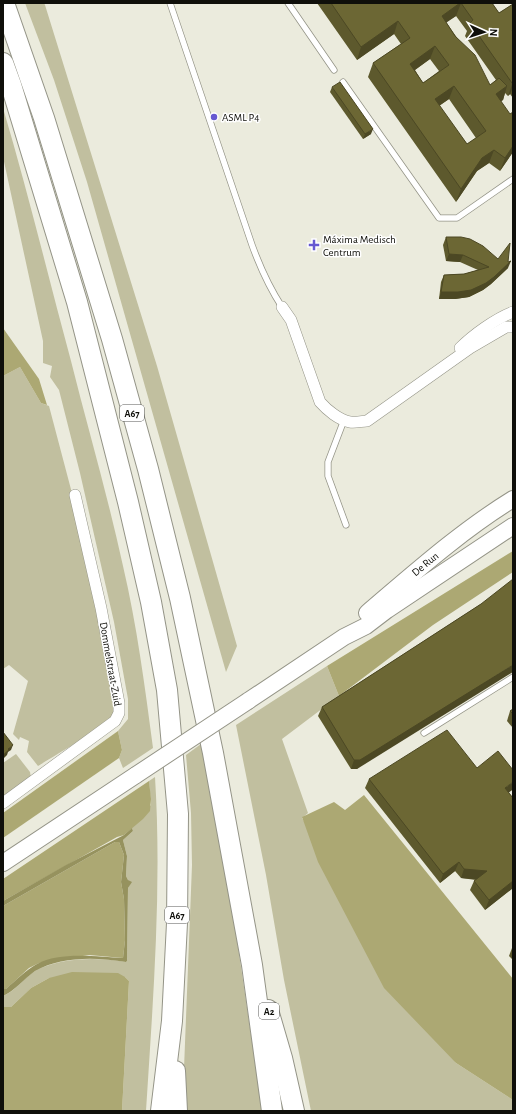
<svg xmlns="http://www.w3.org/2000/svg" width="516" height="1114" font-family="'Alegreya Sans',sans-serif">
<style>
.green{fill:#c1bf9f}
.forest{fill:#aca873}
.water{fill:#96925e}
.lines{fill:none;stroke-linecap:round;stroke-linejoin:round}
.lane-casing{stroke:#949487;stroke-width:7}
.street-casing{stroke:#949487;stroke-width:12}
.secondary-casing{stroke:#949487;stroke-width:18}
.highway-casing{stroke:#949487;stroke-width:22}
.lane{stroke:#fff;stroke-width:5.5}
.street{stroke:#fff;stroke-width:11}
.secondary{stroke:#fff;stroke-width:16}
.highway{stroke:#fff;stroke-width:20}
.secondary-bridge-casing{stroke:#949487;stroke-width:18;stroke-linecap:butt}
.secondary-bridge{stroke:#fff;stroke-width:16}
.wall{fill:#5d592d;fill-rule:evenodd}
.shaded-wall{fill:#4c4824}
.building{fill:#6c6734;stroke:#4c4824;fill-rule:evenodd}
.poi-dot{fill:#6658d1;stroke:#fff;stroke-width:1.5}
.labels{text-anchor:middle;stroke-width:3;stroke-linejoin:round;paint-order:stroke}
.shield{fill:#fff;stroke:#575754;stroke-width:1}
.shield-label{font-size:10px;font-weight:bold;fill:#0f0f0a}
.poi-label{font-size:11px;fill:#0f0f0a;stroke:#fff;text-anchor:start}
.street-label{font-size:11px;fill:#0f0f0a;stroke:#fff}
</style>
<rect width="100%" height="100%" fill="#ebebdd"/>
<!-- green -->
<g class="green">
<polygon points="25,3 44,3 45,5 157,366 237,646 226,672 87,182 54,80"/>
<path d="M3,108C28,192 48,276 71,361C88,429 108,497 123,566C137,626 145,687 153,748L123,768L119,758L122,750L118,731L128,719V699L114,622L80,473L59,390L50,377L52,366L43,363V341L3,157Z"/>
<path d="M20,367L41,403L49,406L73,497L116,703C115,707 114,711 112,715C106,727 52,757 38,766L27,752L29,741L20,737L19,740L13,734L28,681L9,665L3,669V376Z"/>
<polygon points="327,666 339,696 282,739 308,813 302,818 456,1063 513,1100 513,1111 311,1111 284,980 266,875 236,725"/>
<path d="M201,744C228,865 244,988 262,1111H184L183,1094L192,865L191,813L186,755Z"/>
<polygon points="16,754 30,772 31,778 3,799 3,763"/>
<path d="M155,777C162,888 153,1000 146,1111H122L129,981L125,977L49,978L31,988L11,1007H3V996C14,992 24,978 35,971C60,957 98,957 126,962L127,961L128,888L130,884L126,876L127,856L123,840L133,831L132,828L131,829V828L151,805L149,781Z"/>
</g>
<!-- forest -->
<g class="forest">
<polygon points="3,328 39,379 47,405 41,403 20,367 3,376"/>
<polygon points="513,551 513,572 433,625 339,696 327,666"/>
<polygon points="118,731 122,750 119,758 3,838 3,813"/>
<polygon points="149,781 151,799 150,811 143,819 124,835 117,837 3,901 3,879"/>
<polygon points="364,795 513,979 513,1100 456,1063 384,988 318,862 302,817 334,802 345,810"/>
<polygon points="115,842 119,842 124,855 121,882 124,899 125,940 123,958 89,955 39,963 29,968 6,989 3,989 3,906"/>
<polygon points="72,972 118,973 125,977 129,981 122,1111 3,1111 3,1007 11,1007 31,988 49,978"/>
</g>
<!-- water -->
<path class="water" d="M132,828L133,831L123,840L127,856L126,876L128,880L132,882L128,888L127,961L126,962C97,957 61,956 35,971C25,978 13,992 3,996V989H6C16,980 26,970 37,964C60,951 98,957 123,958L125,940L124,899L121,882L124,855L119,842H115L3,906V901L66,865L124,835Z"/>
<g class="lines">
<!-- lane casing -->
<g class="lane-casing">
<g id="lane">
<path d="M170,3L252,245C260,267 269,287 282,307"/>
<polyline points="288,3 334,70"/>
<polyline points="343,82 439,218 457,218 513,179"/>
<polyline points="344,420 328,462 328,476 346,525"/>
<polyline points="424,733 513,677"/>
</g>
</g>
<!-- street casing -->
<g class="street-casing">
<g id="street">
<path d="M282,307L291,320L320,402C327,410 339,420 350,422C355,423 362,421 367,421L470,348L506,327H513"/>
<path d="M460,348C473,335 495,319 513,312"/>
<polyline points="3,803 115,721 119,713 119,703 101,608 75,495"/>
</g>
</g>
<!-- secondary casing -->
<g class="secondary-casing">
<g id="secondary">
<path id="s1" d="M367,613C414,573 461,531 513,499"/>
<polyline points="248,701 344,637 366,626 387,610 513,526"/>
<polyline points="3,863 136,775"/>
</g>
</g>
<!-- highway casing -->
<g class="highway-casing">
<g id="highway">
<polyline points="4,3 44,118 112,339 148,469 180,598 213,753 252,965 272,1111"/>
<polyline points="3,63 11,85 77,302 128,502 151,602 167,690 178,814 177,923 172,1021 161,1111"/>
<polyline points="268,1010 282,1058 294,1111"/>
<polyline points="175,1071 177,1111"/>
</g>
</g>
<!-- lane -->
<use href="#lane" class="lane"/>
<!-- street -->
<use href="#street" class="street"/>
<!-- secondary -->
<use href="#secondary" class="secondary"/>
<!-- highway -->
<use href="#highway" class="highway"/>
<!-- secondary-bridge casing -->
<g class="secondary-bridge-casing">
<polyline id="secondary-bridge" points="136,775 248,701"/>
</g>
<!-- secondary-bridge -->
<use href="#secondary-bridge" class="secondary-bridge"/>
</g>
<!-- wall -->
<g class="wall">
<path d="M317,3H492L499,13L513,4L512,3H513V98L510,94L508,96L505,93L503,100L501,101L513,152L500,171L489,163L477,171L456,202L368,77L373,63L401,44L394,34L357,60ZM456,16L467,31L465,36L496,80L490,85L446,22ZM430,59L439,71L423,83L415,70ZM449,99L476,138L467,144L439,106Z"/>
<polygon points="332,87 371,134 363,139 330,92"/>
<polygon points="446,237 498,259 508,262 508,268 491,284 483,290 469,297 455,299 439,299 441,282 444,275 464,274 478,270 460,262 446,261 443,245"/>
<polygon points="481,604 357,769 351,769 318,716 322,707"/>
<polygon points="513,709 513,728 507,721 510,711"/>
<polygon points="477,768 512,790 508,792 513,798 513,888 485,910 470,890 474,881 476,880 461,878 455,871 440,883 365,788 369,779"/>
<polygon points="513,947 513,960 509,956 512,948"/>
</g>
<!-- shaded-wall -->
<g class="shaded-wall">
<polygon points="460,3 461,3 456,16 437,29 442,16"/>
<polygon points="398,21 394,34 357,60 361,47"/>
<polygon points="435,46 430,59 405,77 410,64"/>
<polygon points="513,82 513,87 510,94 508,96"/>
<polygon points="454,86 449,99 430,112 435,99"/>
<polygon points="507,86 503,100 491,107 496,94"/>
<polygon points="373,129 371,134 363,139 365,134"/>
<polygon points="513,146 513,152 500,171 505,158"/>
<polygon points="494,150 489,163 477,171 456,202 461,189 482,158"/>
<polygon points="449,254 463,255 460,262 446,261"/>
<polygon points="511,261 508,268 491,284 483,290 469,297 455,299 439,299 441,292"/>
<polygon points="513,665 513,672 357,769 351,769 354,760"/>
<polygon points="13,745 11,750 8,752 7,755 3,759 3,755 8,749"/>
<polygon points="513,782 513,787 512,790 502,798 505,788"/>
<polygon points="459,862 455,871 440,883 443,874"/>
<polygon points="464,869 487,871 484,880 461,878"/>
<polygon points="513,881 513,888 485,910 489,900"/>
</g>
<!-- building -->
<g class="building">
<path d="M331,3H460L442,16L455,36L475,55L490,85L499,78L507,86L496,94L510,114L513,112V146L505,158L494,150L482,158L461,189L373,63L410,38L398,21L361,47ZM435,46L449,65L423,83L410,64ZM454,86L486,131L467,144L435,99Z"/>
<polygon points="461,3 492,3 499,13 513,4 513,29 512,30 513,32 513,82 512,83 470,23 473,20"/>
<polygon points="340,82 373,129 365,134 332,87"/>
<polygon points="446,237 461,237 470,239 483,246 498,259 510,243 508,262 511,261 494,277 486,283 471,290 458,292 441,292 444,275 464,274 489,267 463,255 449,254"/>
<polygon points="513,579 513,665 360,760 354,760 322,707 481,604"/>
<polygon points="513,709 513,714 510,711"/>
<polygon points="447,730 477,768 498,751 513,770 513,782 505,788 513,798 513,881 489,900 474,881 487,871 464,869 459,862 443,874 369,779"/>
<polygon points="3,732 13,745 8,749 9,750 3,755"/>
</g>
<!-- markers -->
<g class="poi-dot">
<circle cx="214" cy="117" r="4"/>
<path d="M312 239h4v4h4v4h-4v4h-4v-4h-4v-4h4z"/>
</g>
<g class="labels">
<!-- shield labels -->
<g class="shield">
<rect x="120" y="405" width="24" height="16" rx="3"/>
<rect x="165" y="907" width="24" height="16" rx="3"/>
<rect x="259" y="1003" width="20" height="16" rx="3"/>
</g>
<g class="shield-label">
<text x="132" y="417">A67</text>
<text x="177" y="919">A67</text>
<text x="269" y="1015">A2</text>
</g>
<!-- poi labels -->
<g class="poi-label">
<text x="222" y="121">ASML P4</text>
<text x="323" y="243">Máxima Medisch<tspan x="323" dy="13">Centrum</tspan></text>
</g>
<!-- street labels -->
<g class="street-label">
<text dy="4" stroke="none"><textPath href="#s1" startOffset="76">De Run</textPath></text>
<text transform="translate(111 664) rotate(80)" y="4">Dommelstraat-Zuid</text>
</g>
</g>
<!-- border -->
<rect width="516" height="1114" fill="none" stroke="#0f0f0a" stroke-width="8"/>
<!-- north arrow -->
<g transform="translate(484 32) rotate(93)" stroke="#ffffff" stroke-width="3" paint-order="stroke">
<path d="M0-3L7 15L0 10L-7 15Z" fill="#0f0f0a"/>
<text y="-6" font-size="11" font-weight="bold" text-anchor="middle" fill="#0f0f0a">N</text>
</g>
</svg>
